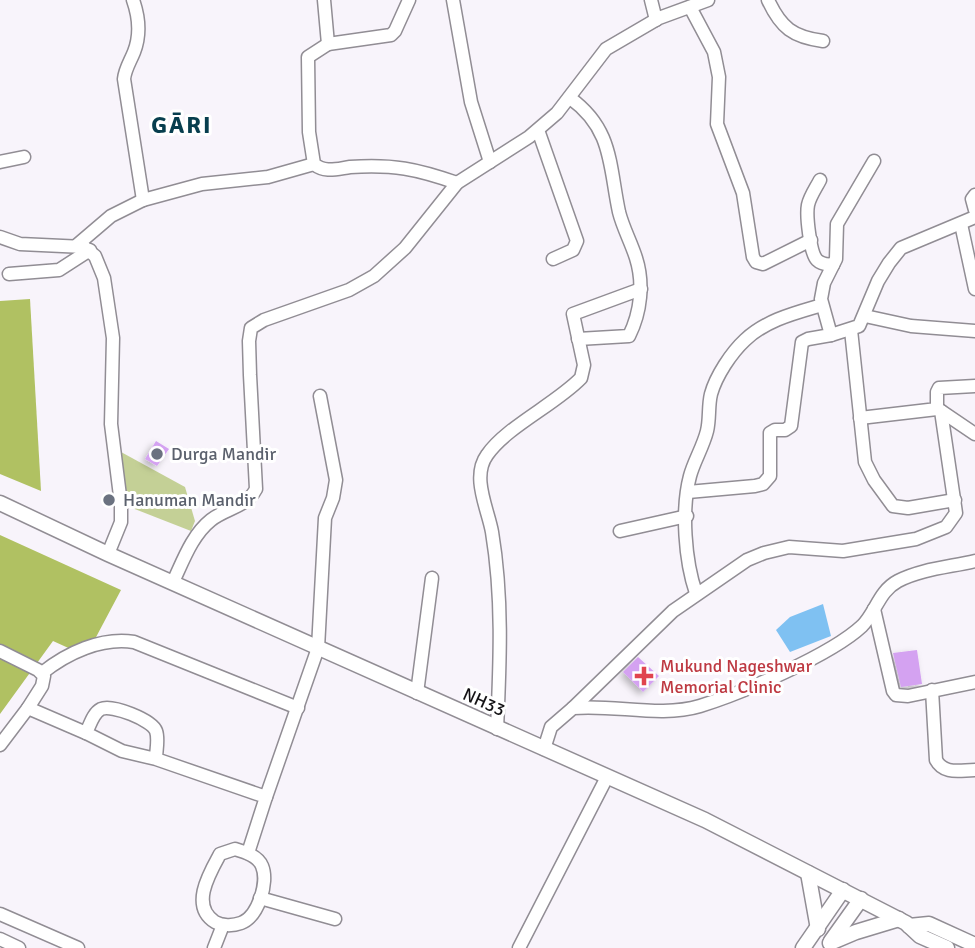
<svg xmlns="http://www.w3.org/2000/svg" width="975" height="948" font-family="Signika,sans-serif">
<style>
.green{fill:#c4d096}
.forest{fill:#b0c162}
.water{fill:#7fc1f2}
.building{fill:#d4a2f1;filter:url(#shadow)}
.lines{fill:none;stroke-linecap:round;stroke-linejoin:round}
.minor-casing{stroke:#918d94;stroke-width:15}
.major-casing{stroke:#918d94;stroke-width:17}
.minor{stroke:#fff;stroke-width:12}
.major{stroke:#fff;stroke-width:14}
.worship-dot{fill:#6b7280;stroke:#fff;stroke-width:2.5}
.health-dot{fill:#e0444e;stroke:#fff;stroke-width:2.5}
.labels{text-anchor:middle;stroke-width:6;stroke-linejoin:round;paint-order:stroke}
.worship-label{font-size:18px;fill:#5b616d;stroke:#fff;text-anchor:start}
.health-label{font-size:18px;fill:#be3a42;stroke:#fff;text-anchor:start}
.street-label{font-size:18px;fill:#141215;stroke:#fff}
.district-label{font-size:24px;font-weight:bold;letter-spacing:2px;fill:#073e4e;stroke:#fff}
</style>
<defs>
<filter id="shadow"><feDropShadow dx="-3.5" dy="3.5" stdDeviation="3.5" flood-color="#0004"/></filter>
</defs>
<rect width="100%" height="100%" fill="#f8f4fb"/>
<!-- green -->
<polygon class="green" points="121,452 185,487 195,521 191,531 127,506"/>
<!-- forest -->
<g class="forest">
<polygon points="30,299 41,491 0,474 0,301"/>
<polygon points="0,535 121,590 86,656 53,641 0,714"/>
</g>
<!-- water -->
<polygon class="water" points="823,604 831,636 790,652 776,630 790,617"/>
<!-- building -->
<g class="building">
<polygon points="156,441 169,449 157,466 145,459"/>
<polygon points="917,650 922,684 901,687 893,653"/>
<polygon points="638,657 659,676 643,692 623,672"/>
</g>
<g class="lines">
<!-- minor casing -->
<g class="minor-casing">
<g id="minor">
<path d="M133,0C139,17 141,34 134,52C130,62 125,69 124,79L143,200"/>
<path d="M324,0L328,44L308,57L309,132L314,164C325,173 336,169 350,167C393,164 417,169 457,183"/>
<polyline points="453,0 471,102 490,162"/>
<polyline points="651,0 656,20"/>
<path d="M768,0C781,28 793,37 823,41"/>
<polyline points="690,7 714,52 719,77 717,124 743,193 753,257 756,262 763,264 811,240"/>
<polyline points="328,44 391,35 395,31 409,0"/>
<path d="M570,98C613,129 609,165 619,212C623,228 631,242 636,258C644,283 641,312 629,336L578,339"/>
<polyline points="538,130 577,241 573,250 553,259"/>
<polyline points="0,162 24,157"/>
<path d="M820,180C816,188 810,196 808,205C806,215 810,253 817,260C822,265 827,264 833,265"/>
<polyline points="975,195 972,199 975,210"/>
<polyline points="961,224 975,289"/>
<polyline points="0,237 20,244 84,247 95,256 104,278 113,338 111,424 121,504 121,522 108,554"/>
<polyline points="77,245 111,216 143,200 202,184 268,177 314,164"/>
<polyline points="9,274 59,270 90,250"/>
<polyline points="865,316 911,326 975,331"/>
<polyline points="851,330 865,462 874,480 893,506 908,508 955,500"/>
<polyline points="831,335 859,326 878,281 889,263 901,248 975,217"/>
<polyline points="941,411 975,434"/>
<polyline points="860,418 937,409 937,392 939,388 975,386"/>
<polyline points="688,492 755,486 763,484 770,476 770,433 775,430 785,430 791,426 802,342 808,339 831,335 821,299 824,283 836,259 837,224 874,161"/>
<polyline points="620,531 687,516"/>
<path d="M173,582C183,561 192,535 211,520C226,508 247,507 256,489L250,375L249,341L251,328L264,320L349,290L374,276L405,248L457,183L529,137L557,113L606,49L659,18L708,0"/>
<path d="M696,593C685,561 681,510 690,476C694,461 703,447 707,431C710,419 708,406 711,394C716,376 731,353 745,340C766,320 795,313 822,305"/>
<polyline points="874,609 893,691 896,695 908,696 975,682"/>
<polyline points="0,651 38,670 44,676 42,686 28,708"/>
<path d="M42,673C67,653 101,637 134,642L298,708"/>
<path d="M932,690L936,760C944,775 960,770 975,770"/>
<polyline points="417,693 432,578"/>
<polyline points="573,708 673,611 747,560 764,553 789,547 843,551 916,539 946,527 956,513 941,411 937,409"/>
<path d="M497,729C500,662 503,598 492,532C488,509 471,477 487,455C506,427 556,404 581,378L584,365L573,314L641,289"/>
<polyline points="0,745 28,708 86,733"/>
<path d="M544,749L551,727L573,708C615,704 660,718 700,706C742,693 831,655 862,626C876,612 879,591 898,581C921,569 950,567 975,561"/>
<path d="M156,759C156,750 159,739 156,731C152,720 112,704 101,709C93,713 90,725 86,733L122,751L156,759L266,797L248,853"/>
<polyline points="266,797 318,648 325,518 333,498 336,480 320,396"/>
<path d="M235,849C245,852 258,856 262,866C269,882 258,917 241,923C233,926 222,926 215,922C190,906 209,874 220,854Z"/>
<polyline points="260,898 335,919"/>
<polyline points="0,914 78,948"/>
<polyline points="0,939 19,948"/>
<polyline points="214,948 223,925"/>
<polyline points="519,948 607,777"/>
</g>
</g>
<!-- major casing -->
<g class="major-casing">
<g id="major">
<polyline points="0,503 108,554 705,820 906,923 920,936 947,948"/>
<polyline points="808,873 818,929"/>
<polyline points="909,926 929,924 975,945"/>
<polyline points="831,941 861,899"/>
<polyline points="830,943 856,932 899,919"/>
<polyline points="803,948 843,890"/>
</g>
</g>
<!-- minor -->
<use href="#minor" class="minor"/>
<!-- major -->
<use href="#major" class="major"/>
</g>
<!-- markers -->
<g class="worship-dot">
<circle cx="157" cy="454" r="7"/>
<circle cx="109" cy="500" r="7"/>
</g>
<path class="health-dot" d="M640.5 665.5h7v7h7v7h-7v7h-7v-7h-7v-7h7z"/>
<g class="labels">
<!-- worship labels -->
<g class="worship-label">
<text x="171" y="460">Durga Mandir</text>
<text x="123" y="506">Hanuman Mandir</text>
</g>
<!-- health labels -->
<g class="health-label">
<text x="660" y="672">Mukund Nageshwar<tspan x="660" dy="21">Memorial Clinic</tspan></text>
</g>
<!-- street labels -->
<g class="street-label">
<text transform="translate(484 702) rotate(24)" y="6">NH33</text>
</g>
<!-- district labels -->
<g class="district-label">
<text x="182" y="133">GĀRI</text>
</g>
</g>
</svg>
